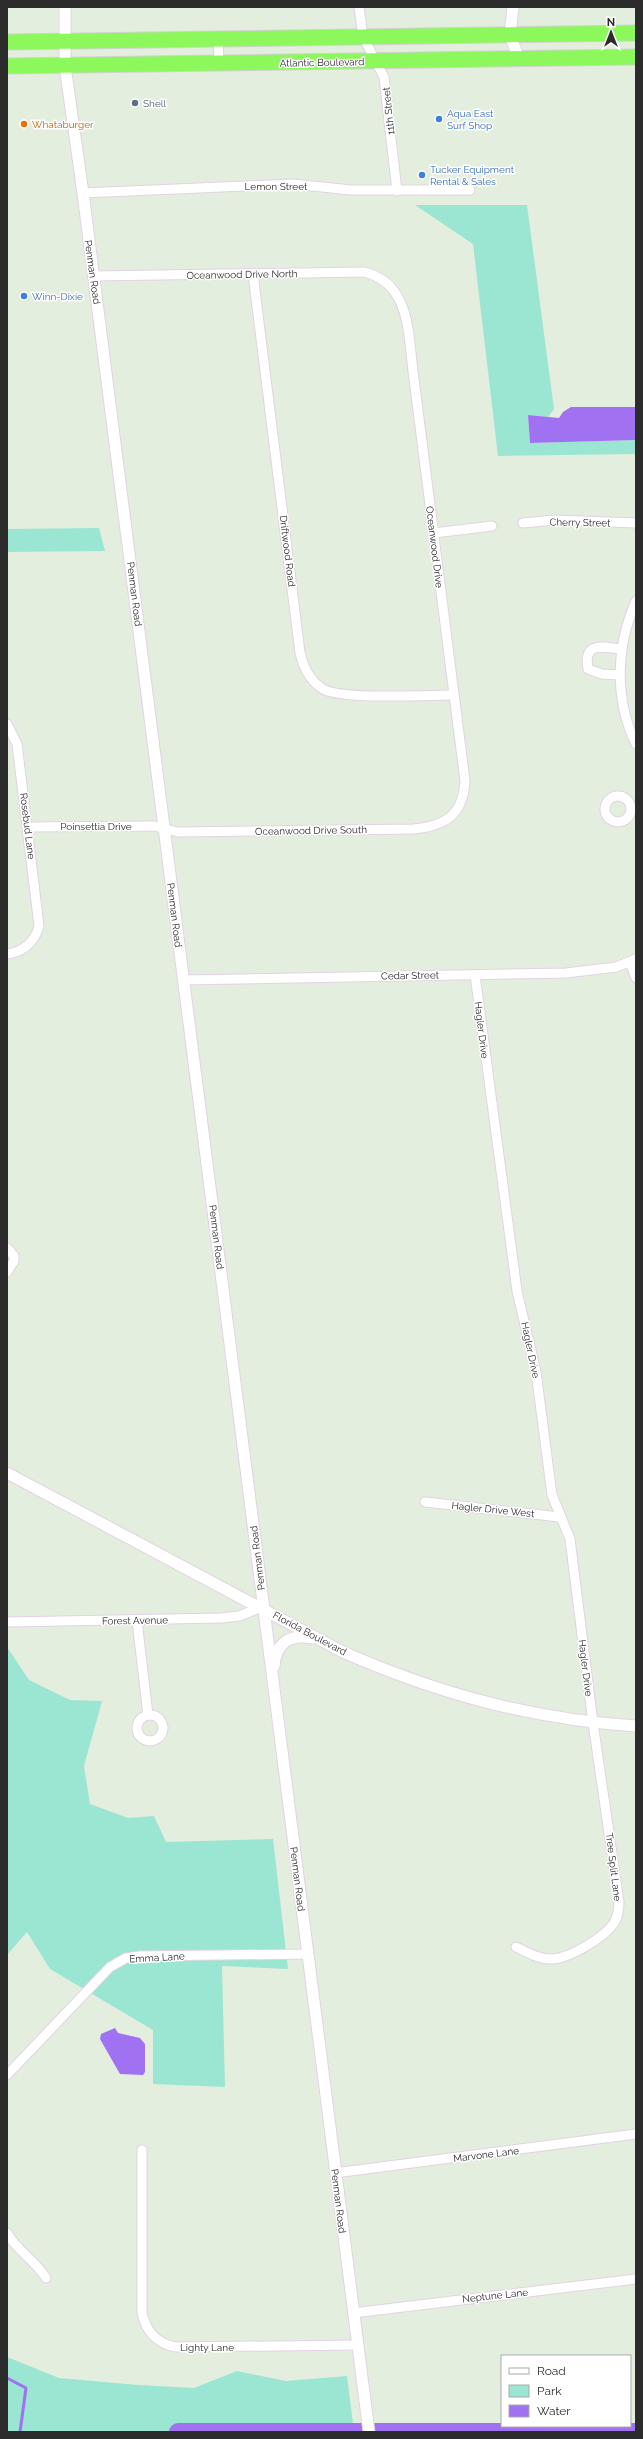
<svg xmlns="http://www.w3.org/2000/svg" width="643" height="2439" font-family="Raleway,sans-serif">
<style>
.green{fill:#9be5d3}
.water{fill:#a071f0}
.lines{fill:none;stroke-linecap:round;stroke-linejoin:round}
.stream{stroke:#a071f0;stroke-width:3}
.river{stroke:#a071f0;stroke-width:18}
.minor-casing{stroke:#e3d3e5;stroke-width:11}
.tertiary-casing{stroke:#e3d3e5;stroke-width:13}
.trunk-casing{stroke:#d1d1d1;stroke-width:17}
.minor{stroke:#fff;stroke-width:9}
.tertiary{stroke:#fff;stroke-width:11}
.trunk{stroke:#8cf85c;stroke-width:15}
.service-dot{fill:#5c6f8a;stroke:#fff;stroke-width:1.5}
.shop-dot{fill:#3f7fe0;stroke:#fff;stroke-width:1.5}
.food-dot{fill:#e8710a;stroke:#fff;stroke-width:1.5}
.labels{text-anchor:middle;stroke-width:3;stroke-linejoin:round;paint-order:stroke}
.street-label{font-size:10px;fill:#2c2c2c;stroke:#fff}
.service-label{font-size:10px;fill:#4e5e75;stroke:#fff;text-anchor:start}
.shop-label{font-size:10px;fill:#366cbe;stroke:#fff;text-anchor:start}
.food-label{font-size:10px;fill:#c56008;stroke:#fff;text-anchor:start}
</style>
<rect width="100%" height="100%" fill="#e3eede"/>
<!-- green -->
<g class="green">
<polygon points="415,205 527,205 554,409 548,417 528,415 530,443 636,440 636,454 498,456 473,244"/>
<polygon points="99,528 105,551 7,552 7,529"/>
<polygon points="7,1647 29,1680 70,1700 102,1701 84,1766 90,1804 128,1818 154,1816 166,1842 273,1839 288,1969 222,1966 225,2087 153,2084 153,2030 50,1969 27,1932 7,1955"/>
<polygon points="7,2357 59,2378 138,2385 194,2388 237,2371 286,2381 347,2376 354,2432 7,2432"/>
</g>
<!-- water -->
<g class="water">
<polygon points="571,407 636,407 636,440 530,443 528,415 559,418 563,412"/>
<polygon points="115,2028 118,2033 140,2038 145,2044 145,2072 143,2075 120,2074 100,2039 101,2034"/>
</g>
<g class="lines">
<!-- stream -->
<polyline class="stream" points="7,2378 26,2388 20,2432"/>
<!-- river -->
<polyline class="river" points="178,2432 636,2432"/>
<!-- minor casing -->
<g class="minor-casing">
<g id="minor">
<polyline points="359,7 363,37 384,77 397,191"/>
<polyline points="218,39 219,63"/>
<polyline points="83,193 293,184 351,190 470,190"/>
<path d="M253,274L300,653C304,668 309,680 323,689C341,700 428,695 454,695"/>
<polyline points="523,523 554,520 636,523"/>
<polyline points="434,533 492,526"/>
<path d="M636,601C616,646 614,699 636,744"/>
<path d="M619,675L602,674L588,669C583,641 602,647 621,649"/>
<path d="M7,724L17,744L39,926C35,942 23,952 7,954"/>
<circle cx="618" cy="809" r="13"/>
<path d="M28,827L154,826L178,832L413,829C446,826 463,815 465,781L413,371C408,332 410,283 364,272L94,276"/>
<polyline points="630,962 636,978"/>
<path d="M475,975L517,1291L536,1372L552,1495L570,1539L593,1723L619,1902C619,1909 618,1916 614,1923C604,1938 568,1959 551,1959C538,1959 527,1952 516,1947"/>
<polyline points="183,980 566,973 616,967 636,959"/>
<polyline points="7,1248 14,1256 14,1261 7,1272"/>
<polyline points="425,1502 560,1517"/>
<polyline points="137,1621 148,1715"/>
<polyline points="7,1622 221,1618 239,1616 262,1607"/>
<circle cx="150" cy="1728" r="13"/>
<polyline points="7,2075 110,1967 126,1958 140,1956 308,1954"/>
<path d="M142,2150V2313C146,2331 157,2344 176,2347L357,2345"/>
<polyline points="335,2173 636,2134"/>
<path d="M7,2233C18,2252 35,2260 46,2278"/>
<polyline points="353,2313 636,2279"/>
</g>
</g>
<!-- tertiary casing -->
<g class="tertiary-casing">
<g id="tertiary">
<polyline points="65,7 65,66 83,193 369,2432"/>
<polyline points="513,7 510,35 519,59"/>
<path d="M7,1473L343,1652C439,1694 531,1719 636,1726"/>
<path d="M274,1666C276,1642 290,1634 313,1638"/>
</g>
</g>
<!-- trunk casing -->
<g class="trunk-casing">
<g id="trunk">
<polyline points="7,42 636,33"/>
<polyline points="7,66 636,57"/>
</g>
</g>
<!-- minor -->
<use href="#minor" class="minor"/>
<!-- tertiary -->
<use href="#tertiary" class="tertiary"/>
<!-- trunk -->
<use href="#trunk" class="trunk"/>
</g>
<!-- markers -->
<circle class="service-dot" cx="135" cy="103" r="4"/>
<g class="shop-dot">
<circle cx="439" cy="119" r="4"/>
<circle cx="422" cy="175" r="4"/>
<circle cx="24" cy="296" r="4"/>
</g>
<circle class="food-dot" cx="24" cy="124" r="4"/>
<g class="labels">
<!-- street labels -->
<g class="street-label">
<text transform="translate(322 62) rotate(-1)" y="4">Atlantic Boulevard</text>
<text transform="translate(388 111) rotate(-96)" y="4">11th Street</text>
<text x="276" y="190">Lemon Street</text>
<text transform="translate(93 272) rotate(82)" y="4">Penman Road</text>
<text transform="translate(242 274) rotate(-1)" y="4">Oceanwood Drive North</text>
<text transform="translate(580 522) rotate(1)" y="4">Cherry Street</text>
<text transform="translate(435 547) rotate(83)" y="4">Oceanwood Drive</text>
<text transform="translate(288 551) rotate(83)" y="4">Driftwood Road</text>
<text transform="translate(135 594) rotate(83)" y="4">Penman Road</text>
<text transform="translate(28 826) rotate(83)" y="4">Rosebud Lane</text>
<text x="96" y="830">Poinsettia Drive</text>
<text transform="translate(311 830) rotate(-1)" y="4">Oceanwood Drive South</text>
<text transform="translate(175 915) rotate(83)" y="4">Penman Road</text>
<text transform="translate(410 975) rotate(-1)" y="4">Cedar Street</text>
<text transform="translate(482 1030) rotate(83)" y="4">Hagler Drive</text>
<text transform="translate(217 1237) rotate(83)" y="4">Penman Road</text>
<text transform="translate(531 1350) rotate(78)" y="4">Hagler Drive</text>
<text transform="translate(493 1509) rotate(6)" y="4">Hagler Drive West</text>
<text transform="translate(257 1558) rotate(-97)" y="4">Penman Road</text>
<text transform="translate(135 1620) rotate(-1)" y="4">Forest Avenue</text>
<text transform="translate(310 1633) rotate(28)" y="4">Florida Boulevard</text>
<text transform="translate(586 1668) rotate(83)" y="4">Hagler Drive</text>
<text transform="translate(614 1867) rotate(83)" y="4">Tree Split Lane</text>
<text transform="translate(298 1879) rotate(83)" y="4">Penman Road</text>
<text transform="translate(157 1957) rotate(-3)" y="4">Emma Lane</text>
<text transform="translate(486 2154) rotate(-7)" y="4">Marvone Lane</text>
<text transform="translate(339 2201) rotate(83)" y="4">Penman Road</text>
<text transform="translate(495 2295) rotate(-6)" y="4">Neptune Lane</text>
<text x="207" y="2351">Lighty Lane</text>
</g>
<!-- service labels -->
<g class="service-label">
<text x="143" y="107">Shell</text>
</g>
<!-- shop labels -->
<g class="shop-label">
<text x="447" y="117">Aqua East<tspan x="447" dy="12">Surf Shop</tspan></text>
<text x="430" y="173">Tucker Equipment<tspan x="430" dy="12">Rental &amp; Sales</tspan></text>
<text x="32" y="300">Winn-Dixie</text>
</g>
<!-- food labels -->
<g class="food-label">
<text x="32" y="128">Whataburger</text>
</g>
</g>
<!-- border -->
<rect width="643" height="2439" fill="none" stroke="#2c2c2c" stroke-width="16"/>
<!-- legend -->
<rect x="501" y="2355" width="130" height="72" fill="#ffffff" stroke="#ababab"/>
<rect x="509" y="2368" width="20" height="6" fill="#ffffff" stroke="#ababab"/>
<text x="537" y="2375" font-size="12" fill="#2c2c2c">Road</text>
<rect x="509" y="2385" width="20" height="12" fill="#9be5d3" stroke="#ababab"/>
<text x="537" y="2395" font-size="12" fill="#2c2c2c">Park</text>
<rect x="509" y="2405" width="20" height="12" fill="#a071f0" stroke="#ababab"/>
<text x="537" y="2415" font-size="12" fill="#2c2c2c">Water</text>
<!-- north arrow -->
<g transform="translate(611 32)" stroke="#ffffff" stroke-width="3" paint-order="stroke">
<path d="M0-3L7 15L0 10L-7 15Z" fill="#2c2c2c"/>
<text y="-6" font-size="11" font-weight="bold" text-anchor="middle" fill="#2c2c2c">N</text>
</g>
</svg>
